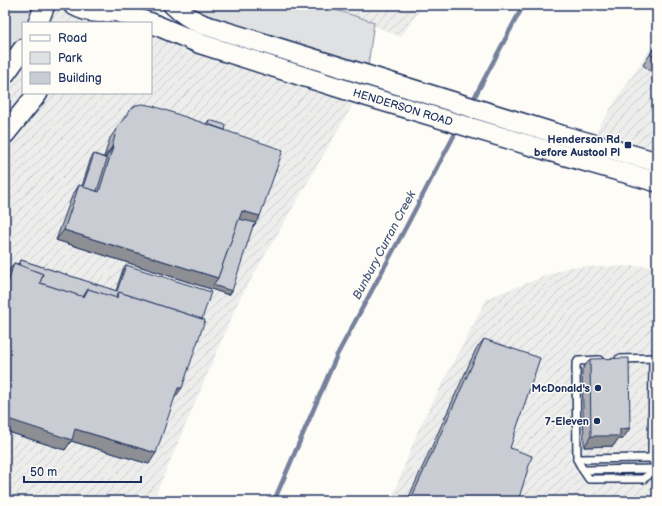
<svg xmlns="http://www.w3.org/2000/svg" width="662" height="506" font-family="'Balsamiq Sans',sans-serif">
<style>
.industrial{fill:url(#industrial-furrows)}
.green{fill:#e0e1e3;stroke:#7e88a0}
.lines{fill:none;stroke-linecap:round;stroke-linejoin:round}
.stream{stroke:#76819c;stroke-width:4.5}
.service-casing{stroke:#1b2f5e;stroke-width:10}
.secondary-casing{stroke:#1b2f5e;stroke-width:22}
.service{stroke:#fdfcf7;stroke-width:7}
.secondary{stroke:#fdfcf7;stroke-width:19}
.wall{fill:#adafb5;stroke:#1b2f5e}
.shaded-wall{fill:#8d8f94;stroke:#1b2f5e}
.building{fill:#c9ccd3;stroke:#1b2f5e}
.poi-dot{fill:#1b2f5e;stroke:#fdfcf7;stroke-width:1.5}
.labels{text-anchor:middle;stroke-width:3;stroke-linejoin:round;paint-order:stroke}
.street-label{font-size:11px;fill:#1b2f5e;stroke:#fdfcf7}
.poi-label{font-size:11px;font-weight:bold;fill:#1b2f5e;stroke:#fdfcf7;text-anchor:end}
.water-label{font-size:12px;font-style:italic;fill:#49587d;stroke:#fdfcf7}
</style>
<defs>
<pattern id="industrial-furrows" width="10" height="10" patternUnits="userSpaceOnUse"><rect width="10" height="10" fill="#edeeec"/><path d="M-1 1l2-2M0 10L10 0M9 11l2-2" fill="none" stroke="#cbcccd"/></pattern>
</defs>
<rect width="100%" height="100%" fill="#fdfcf7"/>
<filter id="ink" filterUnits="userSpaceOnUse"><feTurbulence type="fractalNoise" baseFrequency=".025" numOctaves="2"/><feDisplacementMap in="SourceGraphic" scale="8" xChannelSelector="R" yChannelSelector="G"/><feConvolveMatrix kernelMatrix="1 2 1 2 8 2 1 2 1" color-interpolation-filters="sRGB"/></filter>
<g filter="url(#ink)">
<!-- industrial -->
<g class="industrial">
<polygon points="45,5 71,5 151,23 38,23"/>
<polygon points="325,5 423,5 401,37"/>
<polygon points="151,23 359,94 239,300 153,501 5,501 5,69 23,49 23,93 151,93"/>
<polygon points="657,40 657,162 588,143 641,62"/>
<polygon points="657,266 657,501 391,501 419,428 487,298 569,267"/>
</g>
<!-- green -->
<g class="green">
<polygon points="5,5 45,5 38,23 23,23 23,49 5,69"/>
<polygon points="187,5 320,5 374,22 368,66 202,14"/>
</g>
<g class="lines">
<!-- stream -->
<g class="stream">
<polyline points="472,102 518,15 524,5"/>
<polyline points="274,501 337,355 406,227 458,128"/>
</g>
<!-- service casing -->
<g class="service-casing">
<g id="service">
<polyline points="653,358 652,458 656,469"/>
<polyline points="619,359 657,358"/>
<polyline points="599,360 578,361 576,365 577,459 583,470 657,469"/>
<polyline points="577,459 652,458"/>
<polyline points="583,470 589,479 643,479 656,470"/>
</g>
</g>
<!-- secondary casing -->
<g class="secondary-casing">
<g id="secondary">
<path d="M73,5C89,14 108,16 125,5"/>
<path d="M173,5C182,14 192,20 204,25L561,135L657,162"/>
<polyline points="114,11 151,23"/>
<polyline points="38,23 45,5"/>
<polyline points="151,23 201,44 359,94 552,152 657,182"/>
<polyline points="5,74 23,49"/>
<polyline points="5,134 38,93"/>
</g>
</g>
<!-- service -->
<use href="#service" class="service"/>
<!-- secondary -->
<use href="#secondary" class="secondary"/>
</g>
<!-- wall -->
<g class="wall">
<polygon points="657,44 657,70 655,68 652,72 643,65"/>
<polygon points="130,110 206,124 209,120 225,130 252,228 229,295 211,289 56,240 72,196 79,185 82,186 91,158 94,154 106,158 104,157 110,138"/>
<polygon points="21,260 116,291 123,269 126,265 174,399 149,464 71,441 65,450 5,431 5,279 7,274 14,263 18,264"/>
<polygon points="484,339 510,448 518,501 407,501 476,349"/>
<polygon points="590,359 623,439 618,439 613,446 584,447 582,370"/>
</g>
<!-- shaded-wall -->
<g class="shaded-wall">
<polygon points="112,147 113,147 106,158 104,157"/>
<polygon points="242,211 260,216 253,227 250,230 236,222"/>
<polygon points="64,230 218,278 232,291 229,295 211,289 56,240"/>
<polygon points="178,388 182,388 174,399 170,399"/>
<polygon points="5,418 75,429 156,453 149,464 71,441 65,450 5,431"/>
<polygon points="630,428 623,439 618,439 613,446 584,447 591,436 620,429"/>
</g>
<!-- building -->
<g class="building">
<polygon points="657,44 657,59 650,54"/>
<polygon points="143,104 153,106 283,150 260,216 242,211 218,278 64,230 79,185 99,192 113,147 112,147 117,128 130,110 136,105"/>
<polygon points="209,120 226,125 225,130 208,124"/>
<polygon points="94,154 107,159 97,191 83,187"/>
<polygon points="239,219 256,223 253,226 232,291 213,285 218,278"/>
<polygon points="21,260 117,291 126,265 211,292 202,319 119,292 115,298 88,289 83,297 40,283 43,274 19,265"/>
<polygon points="14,263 43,274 40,283 84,297 88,289 117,298 119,292 205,320 182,388 178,388 156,453 75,429 72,440 5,418 5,292"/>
<polygon points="484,339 540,358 510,448 532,456 518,501 410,501"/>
<polygon points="629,358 630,428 620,429 620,436 591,436 590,359"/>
</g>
</g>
<!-- markers -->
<g class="poi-dot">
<rect x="624" y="141" width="8" height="8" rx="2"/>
<circle cx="598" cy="388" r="4"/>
<circle cx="597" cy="421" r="4"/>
</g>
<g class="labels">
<!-- street labels -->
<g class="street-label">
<text transform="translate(403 107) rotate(17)" y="4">HENDERSON ROAD</text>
</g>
<!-- poi labels -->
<g class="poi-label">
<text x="620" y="143">Henderson Rd<tspan x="620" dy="13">before Austool Pl</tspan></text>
<text x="590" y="392">McDonald's</text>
<text x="589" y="425">7-Eleven</text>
</g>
<!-- water labels -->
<g class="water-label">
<text transform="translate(384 245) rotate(-62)" y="4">Bunbury Curran Creek</text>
</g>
</g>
<!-- margin -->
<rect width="662" height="506" fill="none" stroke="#fdfcf7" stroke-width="20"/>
<rect x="10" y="10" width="642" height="486" fill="none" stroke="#1b2f5e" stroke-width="1.5" filter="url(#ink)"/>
<!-- legend -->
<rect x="22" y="22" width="130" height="72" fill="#fdfcf7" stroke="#a3aaba"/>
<rect x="30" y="35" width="20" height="6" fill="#fdfcf7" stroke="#a3aaba"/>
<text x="58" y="42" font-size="12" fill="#1b2f5e">Road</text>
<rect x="30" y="52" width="20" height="12" fill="#e0e1e3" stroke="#a3aaba"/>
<text x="58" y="62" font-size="12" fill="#1b2f5e">Park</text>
<rect x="30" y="72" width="20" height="12" fill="#c9ccd3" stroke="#a3aaba"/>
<text x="58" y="82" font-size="12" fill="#1b2f5e">Building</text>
<!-- scale -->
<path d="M24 476v6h117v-6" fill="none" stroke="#1b2f5e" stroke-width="2"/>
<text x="30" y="476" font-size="12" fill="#1b2f5e" stroke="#fdfcf7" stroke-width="3" paint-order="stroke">50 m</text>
</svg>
